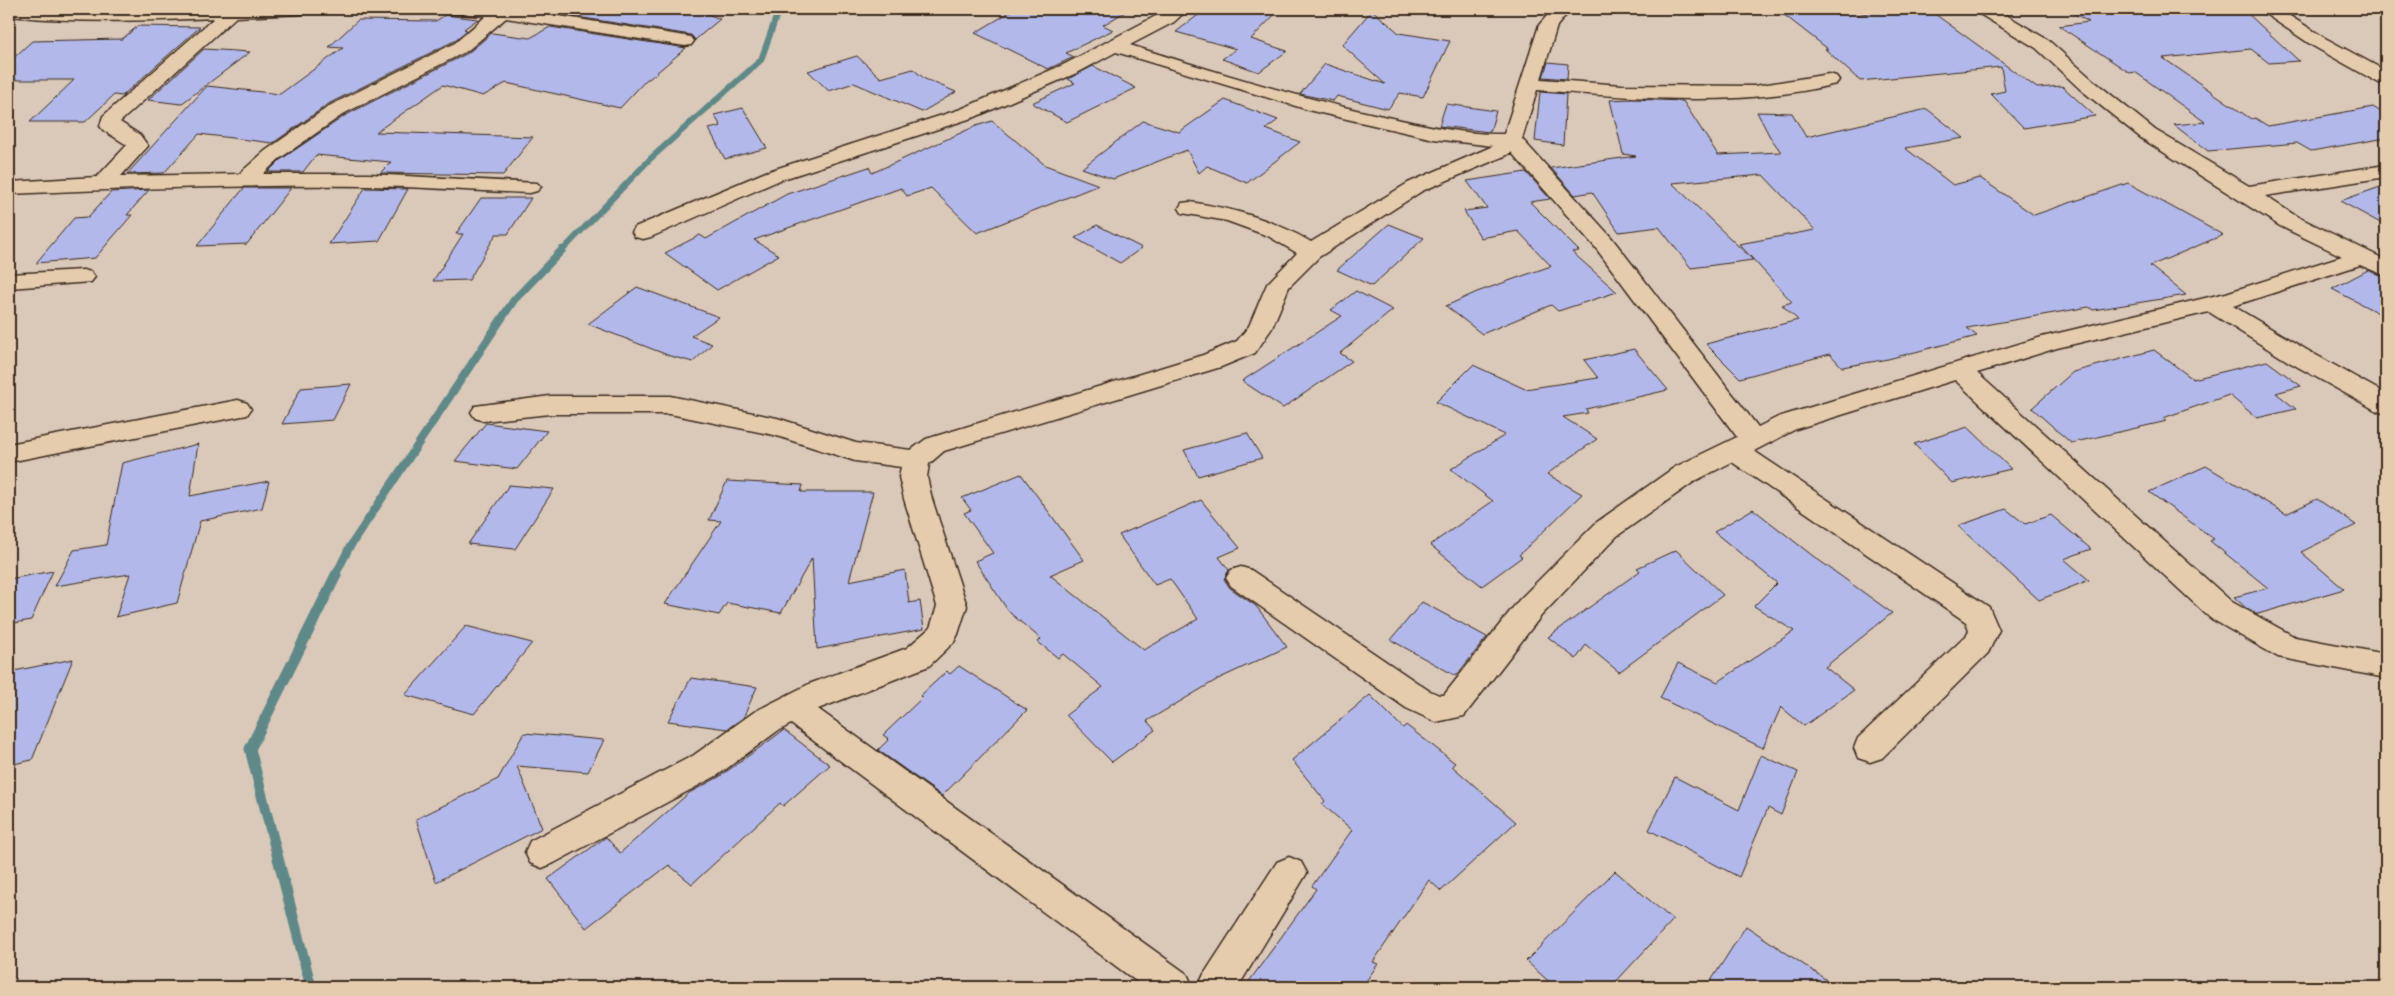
<svg xmlns="http://www.w3.org/2000/svg" width="2395" height="996" font-family="'Gochi Hand',sans-serif">
<style>
.lines{fill:none;stroke-linecap:round;stroke-linejoin:round}
.stream-far2{stroke:#5f8988;stroke-width:6}
.stream-far1{stroke:#5f8988;stroke-width:8}
.stream{stroke:#5f8988;stroke-width:11}
.building{fill:#b2b8e9;stroke:#3b2a1e}
.street-casing{stroke:#3b2a1e;stroke-width:3}
.street{fill:#e4ccad;fill-rule:evenodd}
</style>
<rect width="100%" height="100%" fill="#dac8b9"/>
<filter id="ink" filterUnits="userSpaceOnUse"><feTurbulence type="fractalNoise" baseFrequency=".02" numOctaves="2"/><feDisplacementMap in="SourceGraphic" scale="10" xChannelSelector="R" yChannelSelector="G"/><feConvolveMatrix kernelMatrix="1 2 1 2 8 2 1 2 1" color-interpolation-filters="sRGB"/></filter>
<g filter="url(#ink)">
<g class="lines">
<!-- stream-far2 -->
<polyline class="stream-far2" points="561,252 650,159 761,60 779,9"/>
<!-- stream-far1 -->
<polyline class="stream-far1" points="335,576 349,548 514,300 562,250"/>
<!-- stream -->
<polyline class="stream" points="311,987 250,749 336,575"/>
</g>
<!-- building -->
<g class="building">
<polygon points="585,9 696,9 720,19 695,40 691,35 571,16"/>
<polygon points="1015,9 1130,9 1103,25 1113,30 1066,53 1074,57 1048,69 975,33"/>
<polygon points="1206,9 1280,9 1251,39 1287,51 1259,72 1222,59 1236,49 1176,32"/>
<polygon points="1821,9 1848,9 1857,15 1888,9 1928,9 2037,88 2062,86 2095,116 2024,128 1991,94 2005,91 2001,67 1860,81 1825,49 1828,49 1783,14"/>
<polygon points="2066,9 2246,12 2299,61 2269,63 2251,49 2163,58 2251,119 2255,118 2268,126 2373,107 2386,115 2386,138 2311,151 2297,143 2208,151 2174,125 2205,122 2135,72 2130,73 2059,26 2089,22"/>
<polygon points="1372,10 1399,33 1450,41 1423,97 1400,93 1388,109 1337,96 1333,101 1300,94 1325,64 1385,84 1342,45"/>
<polygon points="445,15 478,19 464,29 467,30 454,41 330,103 273,143 199,134 164,173 127,174 207,86 280,94 343,48 329,47 358,20 436,21"/>
<polygon points="138,26 200,27 122,96 114,95 85,122 30,122 74,80 9,80 9,62 32,41 122,39"/>
<polygon points="550,27 686,48 649,79 647,79 620,108 506,83 483,96 443,85 376,132 533,137 503,175 380,173 391,162 316,155 303,172 268,172 280,160 346,115 468,53 492,33 530,38"/>
<polygon points="204,49 250,52 181,104 148,100"/>
<polygon points="857,56 881,78 913,69 925,79 956,92 922,112 854,83 829,91 808,71"/>
<polygon points="1548,62 1568,64 1567,79 1543,77"/>
<polygon points="1093,66 1136,88 1067,122 1032,103 1075,83 1068,79"/>
<polygon points="1540,92 1566,94 1563,145 1535,141"/>
<polygon points="1632,99 1683,101 1718,155 1781,152 1770,137 1757,112 1792,113 1806,137 1927,109 1964,138 1905,148 1953,185 1980,178 2034,215 2128,183 2223,235 2150,266 2186,295 2093,310 2089,307 1967,328 1977,336 1888,359 1842,367 1830,354 1740,378 1706,344 1798,320 1782,305 1792,302 1739,244 1815,230 1763,175 1672,183 1753,260 1691,268 1659,227 1619,232 1592,192 1575,195 1551,168 1636,156 1623,154 1610,100"/>
<polygon points="1225,100 1278,120 1266,129 1300,142 1247,183 1207,166 1199,173 1187,150 1113,179 1082,168 1143,121 1179,132"/>
<polygon points="1446,104 1496,111 1490,132 1439,126"/>
<polygon points="743,108 767,148 725,159 709,129 721,126 714,115"/>
<polygon points="992,121 1045,165 1099,185 977,233 931,188 907,196 901,188 754,240 779,255 717,290 665,253 700,235 706,239 787,194 869,167 872,173 976,126"/>
<polygon points="1526,172 1550,199 1530,202 1579,251 1572,252 1617,292 1558,311 1551,305 1482,334 1446,306 1477,292 1551,266 1518,231 1481,238 1464,211 1487,208 1467,181"/>
<polygon points="2386,185 2386,226 2340,201"/>
<polygon points="244,188 291,188 247,244 197,246"/>
<polygon points="365,188 408,189 379,241 329,244"/>
<polygon points="149,190 127,215 132,215 95,258 36,263 74,218 88,217 111,192"/>
<polygon points="481,198 531,198 508,234 496,234 469,280 433,281 463,234 456,234"/>
<polygon points="1389,224 1424,238 1372,286 1337,270"/>
<polygon points="1097,225 1142,248 1120,263 1075,238"/>
<polygon points="2368,270 2386,278 2386,317 2332,289"/>
<polygon points="637,287 719,317 691,336 712,344 693,362 670,356 588,324"/>
<polygon points="1356,291 1393,310 1340,353 1352,361 1283,408 1242,381 1342,316 1331,310"/>
<polygon points="1634,349 1668,390 1586,409 1588,413 1563,417 1597,439 1547,474 1582,494 1519,555 1522,557 1482,586 1430,545 1493,501 1451,469 1505,435 1436,402 1473,365 1525,389 1598,378 1584,360"/>
<polygon points="2154,350 2193,379 2267,361 2301,386 2276,393 2296,409 2257,418 2229,395 2163,418 2167,421 2071,443 2032,408 2073,372"/>
<polygon points="351,384 333,420 282,424 301,388"/>
<polygon points="486,423 547,431 517,469 455,461"/>
<polygon points="1968,427 2011,469 1952,483 1914,444"/>
<polygon points="1247,433 1262,458 1198,476 1184,450"/>
<polygon points="198,444 190,496 269,481 262,508 200,521 177,603 116,617 130,574 55,586 74,550 106,545 122,463"/>
<polygon points="2206,466 2286,514 2317,499 2356,525 2301,552 2344,589 2258,614 2246,608 2234,597 2268,588 2210,541 2214,539 2149,492"/>
<polygon points="1021,474 1084,560 1050,575 1144,650 1198,619 1170,579 1155,585 1119,535 1201,500 1240,548 1219,557 1229,570 1224,579 1230,588 1256,606 1287,647 1218,679 1147,721 1155,730 1112,762 1066,715 1103,687 1063,654 1058,658 1038,642 1041,639 1010,613 1011,612 1009,612 975,561 993,553 964,513 971,510 962,498"/>
<polygon points="727,481 803,485 801,492 873,492 849,581 905,570 909,603 920,601 924,629 817,649 812,558 781,613 727,603 719,615 665,604 721,521 709,520"/>
<polygon points="509,485 554,489 515,549 468,544"/>
<polygon points="1753,509 1813,556 1892,613 1825,667 1854,690 1804,726 1781,707 1763,748 1660,698 1678,663 1718,682 1794,631 1754,606 1777,583 1714,532"/>
<polygon points="2006,509 2025,524 2051,515 2091,549 2064,559 2089,580 2039,600 1958,526"/>
<polygon points="1676,550 1723,595 1619,672 1586,645 1576,659 1548,637 1640,571 1637,568"/>
<polygon points="53,571 31,620 9,624 9,579"/>
<polygon points="1422,602 1487,637 1456,676 1391,640"/>
<polygon points="466,626 532,643 474,714 405,695"/>
<polygon points="73,659 32,760 9,765 9,672"/>
<polygon points="959,666 1027,710 942,796 878,750 889,739 883,735 923,697 920,696 947,671 950,674"/>
<polygon points="691,678 757,687 743,718 727,729 668,721"/>
<polygon points="1370,695 1403,728 1406,725 1455,763 1452,766 1516,822 1441,891 1429,880 1373,962 1378,964 1362,987 1245,987 1316,889 1312,886 1352,830 1322,804 1325,801 1292,760"/>
<polygon points="784,730 830,765 783,806 780,803 692,884 669,865 586,928 548,879 606,837 620,853 689,793 719,777"/>
<polygon points="524,733 604,740 588,772 517,766 542,828 436,882 416,819 498,779"/>
<polygon points="1761,755 1798,772 1781,815 1768,808 1739,877 1649,830 1675,777 1739,810"/>
<polygon points="1615,871 1673,920 1611,987 1555,987 1526,961"/>
<polygon points="1746,926 1837,987 1707,987"/>
</g>
<g class="lines">
<!-- street casing -->
<g class="street-casing">
<g id="street">
<path d="M9,9H309L306,13L300,14L236,17L120,122L140,135L148,146L121,176L239,174L265,151L331,105L455,43L486,16L445,13L442,9H515L685,36L691,37L694,41L691,45L685,46L506,18L467,51L345,113L279,159L263,174H369L537,183L541,187L537,191L530,193C476,191 422,187 368,186C248,185 129,188 9,194V182L97,177L127,145L103,130L100,126L103,116L214,18C146,21 77,23 9,16Z"/>
<path d="M1169,9H1188L1174,22L1130,45C1215,72 1300,98 1387,117C1426,125 1464,135 1504,134L1539,25L1553,9H1571L1557,26L1541,79L1622,85L1755,86L1829,74L1836,76L1839,80L1836,84C1739,108 1635,98 1537,90L1522,139L1611,237L1758,427L1778,417L2042,337L2226,293L2342,256L2280,226L2141,138L2080,89L2036,48L1978,13L1975,9H1996L2048,40L2094,81L2155,130L2249,186L2386,165V177L2265,196L2296,216L2386,260V276L2360,265L2233,306L2307,350L2386,394V414L2377,411L2289,362L2209,312L2057,348L1977,373L2232,602L2295,637L2386,654V678L2278,657L2210,618L1955,380L1796,429L1754,451L1989,607L1999,630L1988,653L1882,758L1870,762L1858,758L1854,748L1858,738L1966,636L1969,630L1966,622L1732,462L1695,481L1617,536L1541,616L1464,716L1436,722L1406,708L1231,586L1226,578L1231,570L1241,567L1251,570L1428,690L1439,695H1444L1519,600L1597,522L1675,467L1737,437L1595,247L1511,152L1507,155L1422,191L1319,257L1289,287L1272,328L1255,353L1221,367L944,451L929,464L927,477L932,499L967,606L958,634L954,642L929,666L818,709L1187,974L1193,987H1144L791,724L776,732L718,775L554,863L542,868L530,863L525,852L530,841L694,755L754,712L809,684L907,648L930,628L937,606L904,499L899,477L901,467L855,461L774,435L670,414H550L484,421L475,418L471,412L475,406L550,396H670L777,418L856,443L911,450L926,439L1203,355L1237,341L1249,326L1267,284L1297,253L1268,236L1227,221L1182,213L1179,208L1182,203L1190,202C1236,209 1271,219 1311,242L1408,183L1493,146L1434,139L1312,111L1116,52L1079,72L975,117L780,180L651,237L643,239L635,237L632,232L635,227L766,172L961,109L1065,64Z"/>
<polygon points="2258,9 2279,9 2325,38 2386,71 2386,85 2379,83 2313,46"/>
<polygon points="83,270 91,272 95,277 91,282 9,288 9,274"/>
<polygon points="238,400 247,403 251,409 247,415 9,462 9,444"/>
<polygon points="1289,857 1301,862 1307,873 1238,987 1198,987 1204,974 1277,862"/>
</g>
</g>
<!-- street -->
<use href="#street" class="street"/>
</g>
</g>
<!-- margin -->
<rect width="2395" height="996" fill="none" stroke="#e4ccad" stroke-width="30"/>
<rect x="15" y="15" width="2365" height="966" fill="none" stroke="#3b2a1e" stroke-width="2" filter="url(#ink)"/>
</svg>
